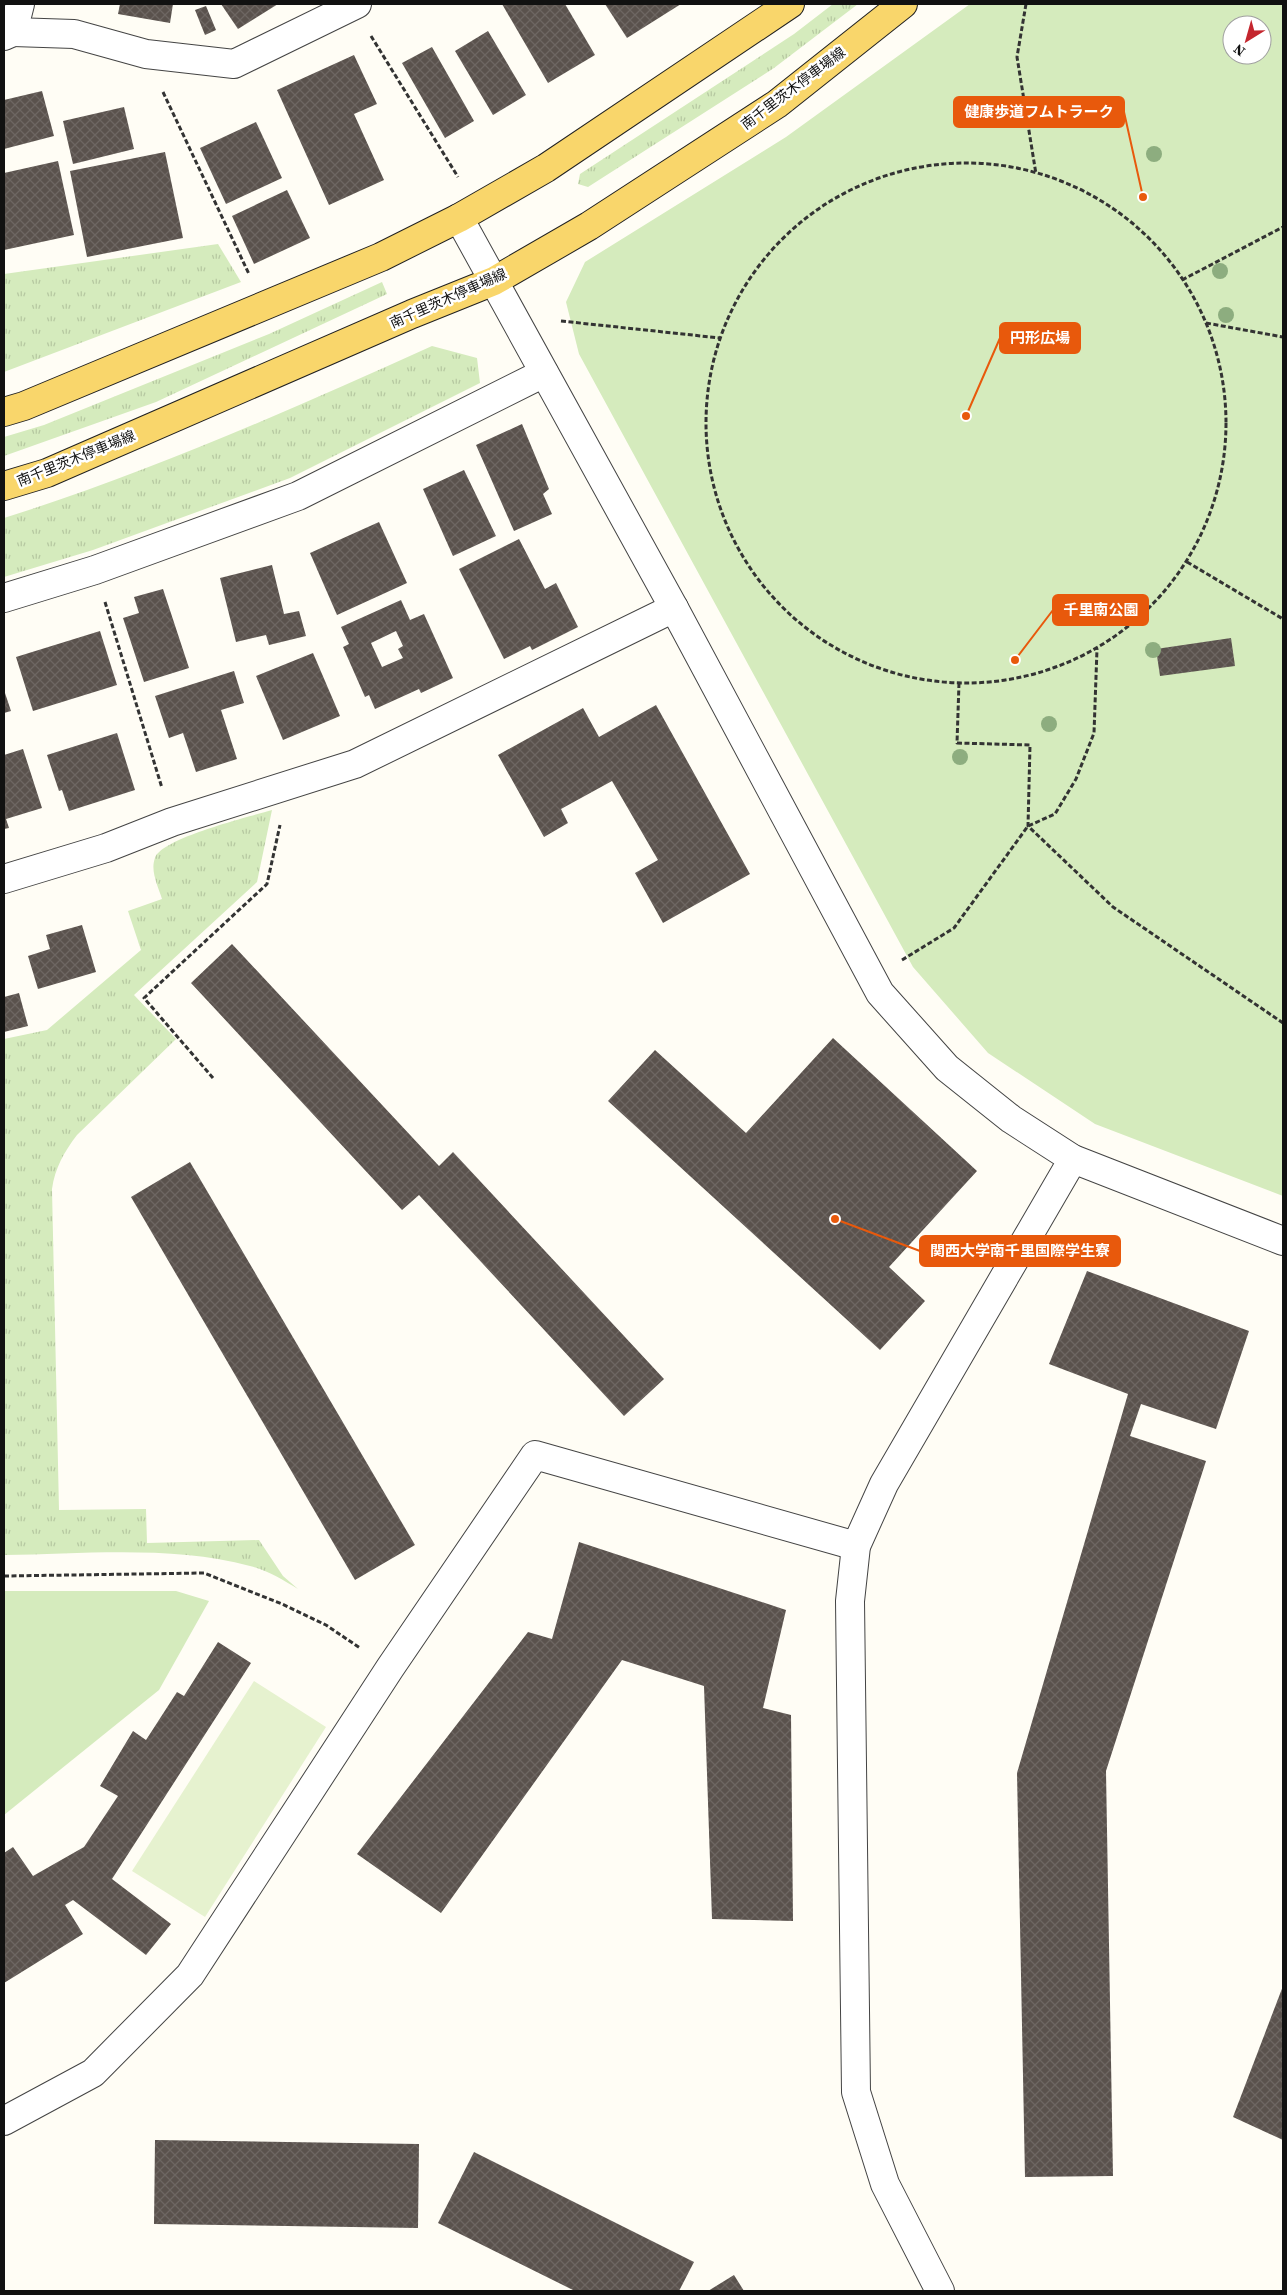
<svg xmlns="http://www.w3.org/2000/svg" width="1287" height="2295" font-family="'Source Serif 4','Noto Sans JP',serif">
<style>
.grass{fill:url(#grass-tufts)}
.park{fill:#d5ebbd;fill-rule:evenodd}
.pitch{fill:#e6f2cf}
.building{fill:url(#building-cross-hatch);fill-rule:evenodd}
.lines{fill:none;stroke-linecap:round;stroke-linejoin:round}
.minor-casing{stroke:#444;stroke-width:30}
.major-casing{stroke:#222;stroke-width:30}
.path{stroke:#333;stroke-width:3;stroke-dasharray:5 2.5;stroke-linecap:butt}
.minor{stroke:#fff;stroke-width:28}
.major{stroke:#f9d66b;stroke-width:28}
.tree{fill:#8dad7f}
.labels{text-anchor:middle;stroke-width:5;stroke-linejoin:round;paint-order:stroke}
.street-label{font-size:14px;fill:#111;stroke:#fff}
.leader{fill:none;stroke:#e8590c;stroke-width:2}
.callout-dot{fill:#e8590c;stroke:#fff;stroke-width:2}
.callout{fill:#e8590c;stroke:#e8590c;stroke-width:2}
.callout-label{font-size:15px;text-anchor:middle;font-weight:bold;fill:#fff}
</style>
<defs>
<pattern id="grass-tufts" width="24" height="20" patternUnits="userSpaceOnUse" patternTransform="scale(1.25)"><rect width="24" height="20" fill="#d5ebbd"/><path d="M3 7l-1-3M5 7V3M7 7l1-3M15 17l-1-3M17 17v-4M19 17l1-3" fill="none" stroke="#b6c8a1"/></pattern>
<pattern id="building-cross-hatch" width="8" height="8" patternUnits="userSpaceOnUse" patternTransform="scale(1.25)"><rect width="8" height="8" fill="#5a524d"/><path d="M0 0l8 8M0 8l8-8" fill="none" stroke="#6d6662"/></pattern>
</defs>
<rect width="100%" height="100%" fill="#fffdf5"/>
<!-- grass -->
<g class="grass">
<polygon points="833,4 858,4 774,68 588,187 578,184 580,174 794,34"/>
<polygon points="218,244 241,282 4,372 4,274"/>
<polygon points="382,282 387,294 156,402 4,456 4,437 44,425 269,334"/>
<path d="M432,346L477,358L480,383L290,478L93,550L4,577V518C151,472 292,409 432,346Z"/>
<path d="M272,810L257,882L134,995L176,1039L77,1135C64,1152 55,1168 52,1189L59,1510L146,1509L147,1543L259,1540L283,1576L298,1589C283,1580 267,1570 250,1566C173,1545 83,1554 4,1555V1039L47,1030L141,950L128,911L162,899C158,886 150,871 155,858C162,838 249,817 272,810Z"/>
</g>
<!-- park -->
<g class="park">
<path d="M970,4H1283V1196L1095,1124L988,1053L913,967L579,354L566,302L585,262L786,137ZM1232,25H1262V55H1232Z"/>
<polygon points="4,1591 176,1591 209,1601 159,1690 4,1815"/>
</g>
<!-- pitch -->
<polygon class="pitch" points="254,1681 326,1727 205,1917 132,1871"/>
<!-- building -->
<g class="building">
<polygon points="120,4 173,4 170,23 118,14"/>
<polygon points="221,4 278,4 238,29"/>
<polygon points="502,4 565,4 595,55 548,83"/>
<polygon points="605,4 681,4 627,38"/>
<polygon points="206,6 216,30 205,35 195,10"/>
<polygon points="488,31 526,95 493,115 455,51"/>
<polygon points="432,47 474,121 445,138 402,63"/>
<polygon points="354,55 377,104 354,114 384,180 329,205 277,90"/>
<polygon points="42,91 54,136 4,149 4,100"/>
<polygon points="124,107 134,149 73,164 63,121"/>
<polygon points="256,122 282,178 226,204 200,148"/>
<polygon points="165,152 183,238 87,257 70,171"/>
<polygon points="58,161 74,235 4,250 4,173"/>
<polygon points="287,190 310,238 254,264 232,216"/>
<polygon points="522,424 549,489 543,494 552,514 514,531 476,445"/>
<polygon points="464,470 496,536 453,556 423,489"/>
<polygon points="379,522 407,583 337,615 310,553"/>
<polygon points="519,539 545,589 556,583 578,627 532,650 530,646 504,659 459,569"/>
<polygon points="272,565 284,614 299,611 306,636 269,645 266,635 236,642 220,578"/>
<polygon points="163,589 189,668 144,682 123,618 139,613 134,597"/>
<path d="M401,600L410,620L424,614L453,678L421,693L419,689L375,709L369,695L365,697L343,647L349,644L341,627ZM396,631L403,646L398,649L403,658L382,667L371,643Z"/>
<polygon points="100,631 117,685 33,711 16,657"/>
<polygon points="1231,638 1235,666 1160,676 1156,649"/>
<polygon points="313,653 340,716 283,740 256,676"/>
<polygon points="234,671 244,703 221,710 237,759 196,772 183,733 169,738 155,696"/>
<polygon points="4,690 11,711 4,713"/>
<polygon points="656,705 750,874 663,923 635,873 658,860 612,781 561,809 568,823 544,837 498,755 583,708 599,737"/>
<polygon points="117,733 135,790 69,811 62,790 59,791 47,755"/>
<polygon points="23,749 42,808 6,819 9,828 4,829 4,755"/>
<polygon points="82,925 96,972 38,989 28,956 50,949 46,935"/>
<polygon points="232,944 439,1166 453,1152 664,1379 624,1416 419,1195 402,1210 191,983"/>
<polygon points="19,993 28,1026 4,1032 4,997"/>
<polygon points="833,1038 977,1171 889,1267 925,1301 880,1350 608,1101 655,1050 746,1133"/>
<polygon points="190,1162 415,1545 355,1580 131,1197"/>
<polygon points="1087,1271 1249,1331 1216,1429 1141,1404 1130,1436 1206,1461 1106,1771 1113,2176 1025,2177 1017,1773 1128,1394 1049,1364"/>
<polygon points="579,1542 786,1610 763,1708 791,1715 793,1921 712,1919 704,1686 622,1660 441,1913 357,1854 528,1632 552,1639"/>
<polygon points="218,1642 251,1663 112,1879 171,1924 146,1955 73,1900 65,1905 83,1934 4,1983 4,1853 13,1847 33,1876 84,1847 118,1796 100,1786 133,1731 146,1740 177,1692 184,1696"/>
<polygon points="1283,1986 1283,2140 1233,2117"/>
<polygon points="155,2140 419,2144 418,2228 154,2224"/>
<polygon points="474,2152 694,2262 679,2291 575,2291 438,2223"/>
<polygon points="734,2275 744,2291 708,2291"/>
</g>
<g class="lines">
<!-- minor casing -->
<g class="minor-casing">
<g id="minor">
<polyline points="13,32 74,34 146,54 234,64 357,4"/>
<polyline points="4,36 13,32 20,4"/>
<polyline points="459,218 674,608 880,993 947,1068 1011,1119 1073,1159 1283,1241"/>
<polyline points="4,598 95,570 298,496 544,373"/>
<polyline points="4,879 106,848 172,822 355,764 674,608"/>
<polyline points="4,2121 93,2073 190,1975 390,1668 535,1455 856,1546"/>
<polyline points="940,2291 885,2184 856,2092 850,1601 856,1546 884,1484 1073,1159"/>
</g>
</g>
<!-- major casing -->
<g class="major-casing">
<g id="major">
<polyline points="4,412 24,406 381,257 459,218 546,168 790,4"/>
<polyline points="4,486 47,473 412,314 494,281 589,226 777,104 903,4"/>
</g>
</g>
<!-- path -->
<g class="path">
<polyline points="1026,4 1017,57 1036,174"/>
<polyline points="371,36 458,177"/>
<polyline points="163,92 249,274"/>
<circle cx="966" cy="423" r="260"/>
<polyline points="1182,280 1283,227"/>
<polyline points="561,321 720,338"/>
<polyline points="1206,323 1283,337"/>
<polyline points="1187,562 1283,619"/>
<polyline points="105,602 162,788"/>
<polyline points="959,683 957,743 1030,745 1028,826 1113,907 1283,1023"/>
<polyline points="902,960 954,928 1028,826 1055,814 1076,779 1094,733 1097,649"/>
<polyline points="213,1078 144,998 267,884 280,825"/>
<polyline points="4,1576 204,1573 282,1604 326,1625 360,1648"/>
</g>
<!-- minor -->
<use href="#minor" class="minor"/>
<!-- major -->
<use href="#major" class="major"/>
</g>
<!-- trees -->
<g class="tree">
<circle cx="1154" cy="154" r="8"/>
<circle cx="1220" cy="271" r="8"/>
<circle cx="1226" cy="315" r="8"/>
<circle cx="1153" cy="650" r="8"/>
<circle cx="1049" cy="724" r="8"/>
<circle cx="960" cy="757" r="8"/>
</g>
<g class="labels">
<!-- street labels -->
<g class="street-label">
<text transform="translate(793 88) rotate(-37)" y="5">南千里茨木停車場線</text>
<text transform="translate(448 298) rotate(-24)" y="5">南千里茨木停車場線</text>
<text transform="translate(76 458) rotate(-22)" y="5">南千里茨木停車場線</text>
</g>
</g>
<!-- callouts -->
<path class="leader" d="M1143 197L1124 112M966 416L1000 338M1015 660L1053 610M835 1219L920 1251"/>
<g class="callout-dot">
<circle cx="1143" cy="197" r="5"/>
<circle cx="966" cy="416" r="5"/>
<circle cx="1015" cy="660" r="5"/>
<circle cx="835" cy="1219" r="5"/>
</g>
<g class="callout">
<rect x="954" y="97" width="170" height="30" rx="5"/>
<rect x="1000" y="323" width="80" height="30" rx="5"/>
<rect x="1053" y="595" width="95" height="30" rx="5"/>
<rect x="920" y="1236" width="200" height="30" rx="5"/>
</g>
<g class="callout-label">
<text x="1039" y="117">健康歩道フムトラーク</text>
<text x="1040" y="343">円形広場</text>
<text x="1101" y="615">千里南公園</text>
<text x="1020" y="1256">関西大学南千里国際学生寮</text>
</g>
<!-- border -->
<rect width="1287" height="2295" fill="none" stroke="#111111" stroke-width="10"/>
<!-- north arrow -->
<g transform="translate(1247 40) rotate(217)"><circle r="24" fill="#ffffff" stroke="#a0a0a0"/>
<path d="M0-4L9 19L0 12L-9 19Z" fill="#c4262e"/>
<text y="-8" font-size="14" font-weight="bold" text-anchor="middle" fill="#111111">N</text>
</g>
</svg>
